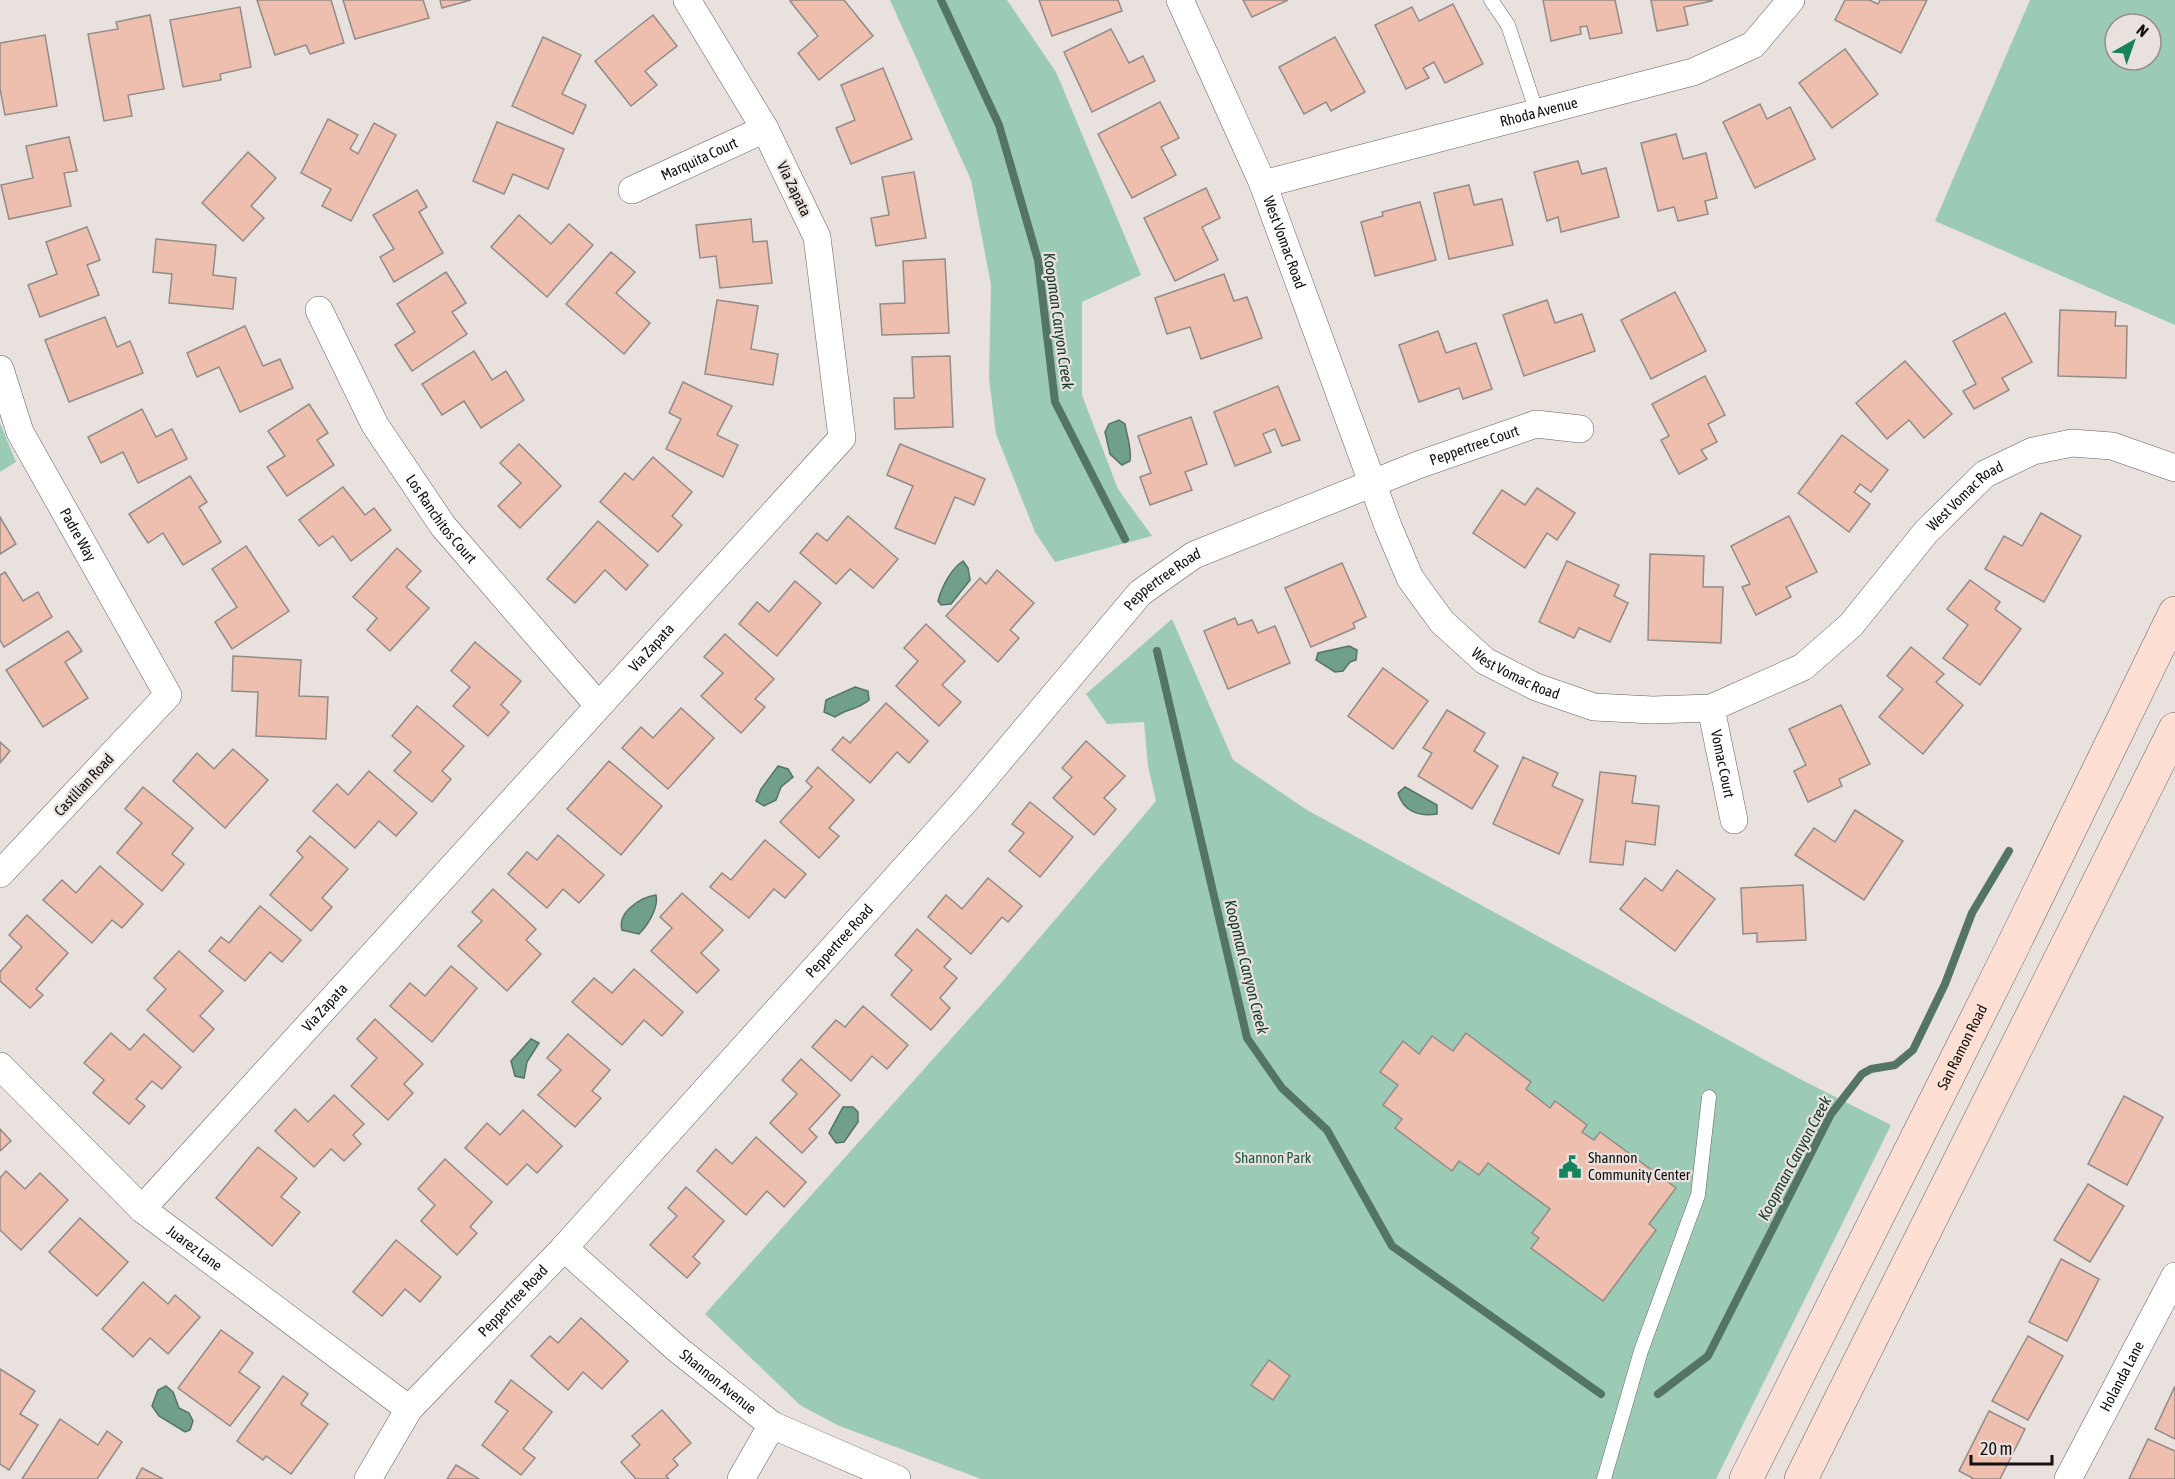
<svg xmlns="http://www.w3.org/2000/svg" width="2175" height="1479" font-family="'Asap Condensed',sans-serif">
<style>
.green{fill:#9ccbb5;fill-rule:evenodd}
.water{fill:#709f8a;stroke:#547465;stroke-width:1.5}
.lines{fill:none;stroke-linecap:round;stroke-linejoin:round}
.stream{stroke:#547465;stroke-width:8}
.building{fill:#eebfae;stroke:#938b88;stroke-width:1.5}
.lane-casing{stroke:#665f5d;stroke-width:15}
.street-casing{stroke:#665f5d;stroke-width:28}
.secondary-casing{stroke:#665f5d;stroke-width:34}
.lane{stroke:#fff;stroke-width:14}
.street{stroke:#fff;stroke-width:27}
.secondary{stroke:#fddfd4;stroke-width:33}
.labels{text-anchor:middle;stroke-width:4.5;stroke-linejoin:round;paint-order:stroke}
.street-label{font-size:15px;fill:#13100f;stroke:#e9e1de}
.park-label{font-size:15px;fill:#1c5741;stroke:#e9e1de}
.poi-label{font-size:15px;fill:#13100f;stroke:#e9e1de;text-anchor:start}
.water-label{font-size:16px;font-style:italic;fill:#0f3829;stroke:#e9e1de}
</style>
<rect width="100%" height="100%" fill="#e9e1de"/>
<!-- green -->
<g class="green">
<polygon points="890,0 1007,0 1056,72 1141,275 1082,302 1082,395 1118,489 1152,536 1055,562 1035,532 996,434 989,378 991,285 971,180"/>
<path d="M2030,0H2175V325L1935,221ZM2115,24H2151V60H2115Z"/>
<polygon points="0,423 16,462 0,472"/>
<polygon points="1172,619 1233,760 1307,810 1798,1078 1891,1125 1716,1479 981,1479 837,1425 800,1405 705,1314 1001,983 1156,801 1148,766 1144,722 1107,724 1086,694"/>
</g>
<!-- water -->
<g class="water">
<path d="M1119,420L1125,424C1127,436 1132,449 1130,461L1122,465L1110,454L1105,432L1109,424Z"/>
<path d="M963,561L968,568L970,580L951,604L941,605L938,601C942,586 951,569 963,561Z"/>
<polygon points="1349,646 1357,650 1356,660 1350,662 1343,671 1335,672 1316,660 1318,653"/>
<path d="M855,687L868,691L869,700C858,710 847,708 835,717L824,712L826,700Z"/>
<polygon points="778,766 788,769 793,777 781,787 776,800 764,806 756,801 761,789"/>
<path d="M1405,787L1437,805V814C1419,817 1403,811 1398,793Z"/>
<path d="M656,895C659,907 648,925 639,934L622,930C617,912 641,897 656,895Z"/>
<polygon points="531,1039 539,1043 527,1062 524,1078 515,1076 511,1061"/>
<polygon points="843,1107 853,1107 858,1112 858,1122 844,1142 836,1143 829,1133"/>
<polygon points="166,1386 173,1392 179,1408 189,1413 193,1421 190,1430 185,1432 159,1416 152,1406 158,1390"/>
</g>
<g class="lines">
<!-- stream -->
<g class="stream">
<polyline points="941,0 999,125 1038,260 1055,402 1125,539"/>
<polyline points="1157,651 1247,1038 1282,1088 1327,1130 1392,1246 1601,1394"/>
<polyline points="1658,1394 1708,1356 1831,1114 1862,1074 1871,1069 1895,1065 1913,1050 1945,984 1972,913 2009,851"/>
</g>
</g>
<!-- building -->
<g class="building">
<polygon points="257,0 331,0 344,43 310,54 306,45 275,55"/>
<polygon points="343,0 423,0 429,18 355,39"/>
<polygon points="440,0 471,0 442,8"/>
<polygon points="792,0 844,0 873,36 819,80 798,53 818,36 790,1"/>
<polygon points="1039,0 1118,0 1122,11 1052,36"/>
<polygon points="1243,0 1288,0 1252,17"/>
<polygon points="1543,0 1615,0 1622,33 1590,39 1587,26 1580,27 1581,34 1551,41"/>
<polygon points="1651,0 1712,0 1712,1 1684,7 1688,25 1657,31"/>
<polygon points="1845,0 1869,0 1878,4 1880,0 1927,0 1901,53 1835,20"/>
<polygon points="1453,4 1483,64 1445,83 1434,62 1423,68 1429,78 1406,89 1375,25 1412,7 1419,21"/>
<polygon points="240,7 251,67 220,74 221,80 183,87 170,20"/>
<polygon points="150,15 164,89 128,95 132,116 104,121 88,34 118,29 116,22"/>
<polygon points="653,15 677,46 645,71 657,85 631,106 595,61"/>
<polygon points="1111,29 1129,63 1143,56 1155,81 1092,112 1064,52"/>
<polygon points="45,35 57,106 5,115 0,89 0,43"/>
<polygon points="543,37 581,55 562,94 586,105 573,134 512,106"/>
<polygon points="1335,37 1365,92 1331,111 1326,102 1304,114 1279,67"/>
<polygon points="1845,49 1878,94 1832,128 1799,83"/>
<polygon points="883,68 912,139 851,164 836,128 855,120 841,85"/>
<polygon points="1160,102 1179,138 1161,147 1176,175 1132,198 1098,134"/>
<polygon points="1760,104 1767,119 1790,107 1815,159 1755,188 1723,122"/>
<polygon points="328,119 358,135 350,149 358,154 374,123 396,135 351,221 322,206 331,189 301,173"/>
<polygon points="497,122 564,149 548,189 513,174 504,194 473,181"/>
<polygon points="1676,134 1683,159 1706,153 1717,198 1705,201 1708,214 1678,221 1674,207 1658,211 1641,143"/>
<polygon points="69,137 77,171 64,173 71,206 9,219 1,185 33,178 26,146"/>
<polygon points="248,152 276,178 251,206 264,218 243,241 202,203"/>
<polygon points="1578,161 1582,174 1606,168 1619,217 1561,232 1558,217 1547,221 1534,172"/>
<polygon points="914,172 926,238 876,246 871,218 889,215 882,177"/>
<polygon points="1469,185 1474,205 1502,199 1513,245 1449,259 1434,193"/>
<polygon points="1206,188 1220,218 1202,227 1218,260 1175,281 1144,218"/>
<polygon points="417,190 427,207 419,212 443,253 394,282 380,257 394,249 373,215"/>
<polygon points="1420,202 1436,260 1375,276 1361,222 1383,216 1382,212"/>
<polygon points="519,215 551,244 569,224 593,245 547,297 491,247"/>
<polygon points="751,219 753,242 767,241 772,283 720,288 716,256 700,258 696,225"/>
<polygon points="87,227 100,260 87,265 99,295 40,317 28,285 57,274 46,242"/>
<polygon points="156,239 216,245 213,275 236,278 233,309 169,303 172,274 153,272"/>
<polygon points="611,252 635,272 616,293 650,323 624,354 566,304"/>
<polygon points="945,259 949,333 882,335 880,304 905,303 903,261"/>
<polygon points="446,272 466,303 452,312 467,334 412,371 395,345 415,332 397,304"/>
<polygon points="1224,274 1234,301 1247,297 1262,338 1201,359 1190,327 1167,334 1155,298"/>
<polygon points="1675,292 1706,351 1651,379 1621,320"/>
<polygon points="717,300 758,306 751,349 778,354 773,385 705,374"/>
<polygon points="1547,300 1555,323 1582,314 1595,351 1524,376 1503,315"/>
<polygon points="2060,310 2116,312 2115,326 2127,326 2126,378 2058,376"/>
<polygon points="2005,313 2032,362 2002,378 2009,390 1974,409 1963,391 1976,384 1953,341"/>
<polygon points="105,317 117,347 130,341 143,373 69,402 45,340"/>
<polygon points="245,326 263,366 280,359 293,388 240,412 219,367 197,377 187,353"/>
<polygon points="1438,331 1446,353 1476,343 1492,389 1463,399 1459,388 1419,402 1399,345"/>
<polygon points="474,351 492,380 506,371 524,400 481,428 464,401 442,415 422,384"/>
<polygon points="950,356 953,427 895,429 894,398 914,398 912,357"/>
<polygon points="1905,361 1952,414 1924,438 1909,420 1887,439 1856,403"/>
<polygon points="1705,376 1725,415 1708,424 1717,442 1701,450 1707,459 1679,474 1661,440 1669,436 1652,404"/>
<polygon points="683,382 732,406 717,435 738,445 723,477 666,449 681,419 669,413"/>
<polygon points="1278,386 1300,440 1282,446 1275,429 1263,434 1271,452 1235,466 1214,412"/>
<polygon points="309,404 328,433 317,440 334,465 287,496 267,467 285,456 268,431"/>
<polygon points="142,409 156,437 172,429 187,459 138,483 123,452 101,463 88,437"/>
<polygon points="1191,417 1207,464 1185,472 1192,490 1150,505 1140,477 1151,473 1138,436"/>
<polygon points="1842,435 1888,470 1871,492 1860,484 1854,492 1870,504 1849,532 1798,493"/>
<polygon points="519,444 561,486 520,528 498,506 521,483 500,463"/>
<polygon points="900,444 985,479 974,505 955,497 935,544 895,528 913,486 887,475"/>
<polygon points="653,457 692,492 672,516 682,525 658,552 600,502 625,473 633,480"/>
<polygon points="190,476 207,502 199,507 221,542 183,565 163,533 148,543 129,514"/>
<polygon points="343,487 365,515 374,508 391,530 351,561 333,536 319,546 299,520"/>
<polygon points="1537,488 1575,513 1557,540 1547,533 1525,568 1473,533 1502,490 1525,505"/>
<polygon points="2041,513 2081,536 2044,602 1985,569 2004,536 2022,546"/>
<polygon points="848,516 898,559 873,588 850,569 836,584 800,553 817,533 827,541"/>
<polygon points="1789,516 1817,572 1786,587 1791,597 1756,615 1742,587 1750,584 1731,546"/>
<polygon points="0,517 16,544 0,554"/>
<polygon points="598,521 648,565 626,590 605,570 575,603 547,579"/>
<polygon points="246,546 289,611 232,649 215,622 237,607 212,569"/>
<polygon points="397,548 421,571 406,587 429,608 390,651 367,630 377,618 353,597"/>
<polygon points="1650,554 1704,556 1703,587 1723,587 1721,643 1648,640"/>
<polygon points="1567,561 1619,585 1614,596 1628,603 1610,642 1579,628 1574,638 1539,622"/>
<polygon points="1342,563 1366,617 1353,623 1355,628 1311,647 1285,588"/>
<polygon points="997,570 1034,603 1010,630 1019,638 998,662 946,616 980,578 986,584"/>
<polygon points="5,572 23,601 38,592 52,617 4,647 0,640 0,575"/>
<polygon points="1970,580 2000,602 1995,609 2021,629 1980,685 1943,658 1968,625 1947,609"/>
<polygon points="795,581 821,603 777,656 739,624 757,602 769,612"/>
<polygon points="1235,618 1238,625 1252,620 1258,633 1275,626 1290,663 1228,689 1204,631"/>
<polygon points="926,624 965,661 942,685 961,702 939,726 896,686 918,661 904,648"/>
<polygon points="68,631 82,651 65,662 88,698 43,727 6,670"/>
<polygon points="725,634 774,679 755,699 765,707 741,733 701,696 723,673 704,657"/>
<polygon points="475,642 521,681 501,705 509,712 488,736 453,706 470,687 451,671"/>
<polygon points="1911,647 1944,674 1936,682 1963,705 1923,754 1879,717 1903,689 1887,676"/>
<polygon points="233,656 301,660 299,696 328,697 326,739 256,736 258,692 232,691"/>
<polygon points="1383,668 1428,701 1393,749 1348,716"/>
<polygon points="886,703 928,741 909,763 897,752 870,783 832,750 843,737 850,743"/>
<polygon points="1841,705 1870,764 1839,779 1842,786 1808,802 1794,771 1806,765 1789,729"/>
<polygon points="417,706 464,746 442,771 451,779 432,802 394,771 411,752 392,736"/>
<polygon points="681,708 714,738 668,789 622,748 641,727 653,738"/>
<polygon points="1447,710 1485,733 1474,751 1498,766 1472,809 1418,776 1432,753 1423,748"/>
<polygon points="1086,741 1125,776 1104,798 1116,809 1094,835 1053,798 1072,777 1062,768"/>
<polygon points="0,742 10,751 0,763"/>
<polygon points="233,749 268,780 225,828 173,781 197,753 214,769"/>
<polygon points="1523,757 1558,773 1552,786 1583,800 1559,854 1493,824"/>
<polygon points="609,761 662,806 621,855 567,809"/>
<polygon points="818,767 854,800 829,828 839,836 819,858 780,822 812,787 806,781"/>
<polygon points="369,771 417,813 396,836 379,821 355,848 313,811 337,784 348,795"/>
<polygon points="1600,772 1636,776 1632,803 1659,806 1655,845 1626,841 1623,865 1590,862"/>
<polygon points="143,787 193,828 172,854 184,864 162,891 117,853 142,823 125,809"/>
<polygon points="1030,802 1073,837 1040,877 1009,851 1024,833 1012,824"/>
<polygon points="1855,810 1903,841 1864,900 1795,855 1814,828 1835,842"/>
<polygon points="558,835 604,875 579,903 563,889 547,908 508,874 527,852 537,860"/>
<polygon points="310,836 348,869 322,898 332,907 311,931 270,895 303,857 297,851"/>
<polygon points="765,840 806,874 785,898 774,889 749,918 710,887 722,873 731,880"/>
<polygon points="100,866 143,904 122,928 112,920 92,943 43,900 62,880 76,893"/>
<polygon points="1677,870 1715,899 1675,951 1620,909 1645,878 1662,891"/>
<polygon points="988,878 1022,906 1008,922 1002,917 971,954 928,917 946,895 962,909"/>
<polygon points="1803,885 1806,940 1757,942 1757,933 1743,934 1741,888"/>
<polygon points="493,889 536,929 526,940 541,954 507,991 458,946 482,921 472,912"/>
<polygon points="682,893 723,930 701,953 719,970 697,993 651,951 672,928 660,917"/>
<polygon points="260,906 301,940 282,962 270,952 245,981 209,951 221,937 229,943"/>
<polygon points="27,915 68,953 36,989 43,995 30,1008 0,981 0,972 22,947 9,935"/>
<polygon points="917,929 951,959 944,967 957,978 940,998 950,1008 931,1030 891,995 912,970 895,955"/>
<polygon points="179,951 223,991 200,1016 214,1029 193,1052 147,1010 166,989 154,978"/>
<polygon points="451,966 477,988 432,1042 390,1006 410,983 425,996"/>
<polygon points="634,969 683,1012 662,1036 644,1020 622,1045 572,1002 594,978 612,993"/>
<polygon points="863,1006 908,1045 887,1069 872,1056 851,1081 812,1047 836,1020 845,1027"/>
<polygon points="375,1019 423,1064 404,1084 413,1093 388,1120 351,1086 377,1058 357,1039"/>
<polygon points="111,1033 130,1050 144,1034 181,1067 162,1089 152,1081 136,1099 145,1106 129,1124 93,1093 104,1080 84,1063"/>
<polygon points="1466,1033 1531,1082 1526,1089 1550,1108 1555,1101 1587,1125 1582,1132 1594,1140 1600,1132 1676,1188 1649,1224 1656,1230 1603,1301 1531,1248 1539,1238 1532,1233 1550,1209 1488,1163 1479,1175 1459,1161 1452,1171 1395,1128 1402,1119 1383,1105 1398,1085 1380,1072 1403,1041 1419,1054 1432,1036 1453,1051"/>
<polygon points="568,1034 610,1070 592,1091 601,1098 575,1127 538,1095 561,1070 547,1058"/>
<polygon points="801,1059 840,1095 809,1129 817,1137 802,1153 770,1123 797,1094 782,1080"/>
<polygon points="334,1095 364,1124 353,1135 361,1144 344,1161 331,1149 314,1167 275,1131 295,1109 308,1122"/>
<polygon points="2124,1096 2163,1117 2127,1185 2088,1164"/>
<polygon points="523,1110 562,1146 537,1173 527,1164 507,1185 465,1148 487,1123 500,1135"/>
<polygon points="0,1129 11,1141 0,1151"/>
<polygon points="756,1137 806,1182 784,1207 767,1191 746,1215 697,1171 716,1149 732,1164"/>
<polygon points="258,1147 297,1178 281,1197 300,1212 272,1246 216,1198"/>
<polygon points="445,1159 492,1202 470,1227 477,1233 457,1255 421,1221 435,1205 418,1189"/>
<polygon points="6,1171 25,1189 40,1173 68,1200 21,1250 0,1230 0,1178"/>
<polygon points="2088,1184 2124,1206 2090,1262 2054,1240"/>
<polygon points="686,1187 724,1221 693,1257 700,1263 687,1278 650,1245 677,1216 668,1208"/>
<polygon points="80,1218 128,1262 97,1296 49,1252"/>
<polygon points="396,1240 441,1277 420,1302 405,1289 382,1316 353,1292"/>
<polygon points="2061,1259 2099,1279 2067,1341 2029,1322"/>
<polygon points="143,1282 168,1304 175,1295 200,1317 168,1354 150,1338 133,1357 102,1329"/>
<polygon points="581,1318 628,1361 602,1389 583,1372 568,1390 531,1356 550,1336 558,1343"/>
<polygon points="221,1330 253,1353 239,1372 260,1387 230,1426 178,1388"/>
<polygon points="2028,1336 2063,1356 2028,1420 1992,1401"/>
<polygon points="1269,1360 1290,1376 1273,1400 1251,1385"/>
<polygon points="0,1369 35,1391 20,1414 38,1425 9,1470 0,1464"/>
<polygon points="283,1376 308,1394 301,1404 328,1424 291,1474 266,1456 263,1460 237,1441"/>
<polygon points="511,1380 552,1412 523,1449 535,1458 521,1475 482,1445 508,1411 495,1402"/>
<polygon points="2175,1386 2175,1439 2155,1429"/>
<polygon points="662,1410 691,1443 673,1459 678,1465 666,1476 669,1479 636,1479 621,1462 640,1445 632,1436"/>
<polygon points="1989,1411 2025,1429 2000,1479 1974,1479 1959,1471"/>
<polygon points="60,1419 98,1445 107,1431 122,1442 97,1479 22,1479"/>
<polygon points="2148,1439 2175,1451 2175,1479 2129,1479"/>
<polygon points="456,1465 479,1479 447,1479"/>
<polygon points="142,1468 163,1479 136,1479"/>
</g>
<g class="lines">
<!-- lane casing -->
<g class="lane-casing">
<g id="lane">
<polyline points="1491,0 1508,25 1537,113"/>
<polyline points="1604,1479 1641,1351 1698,1195 1709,1097"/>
</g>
</g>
<!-- street casing -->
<g class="street-casing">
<g id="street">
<path id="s1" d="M1180,0L1263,184L1388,526L1410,578L1442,622L1485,661L1536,687L1594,707L1653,710L1711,708L1803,667L1851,625L1926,532L1985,474L2033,451L2072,443L2112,446L2175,468"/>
<path id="s2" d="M1263,184L1693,72L1753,45L1791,0"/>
<path id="s3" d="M632,190L765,129"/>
<path id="s4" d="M319,310L375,425L443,526L598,705"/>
<path id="s5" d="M0,369L20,432L168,695L0,874"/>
<path id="s6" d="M1711,708L1734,820"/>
<path id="s7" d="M0,1066L142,1209L409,1409"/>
<path id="s8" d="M142,1209L842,438L817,237L765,129L687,0"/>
<path id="s9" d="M564,1248L676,1348L772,1425L897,1479"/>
<path id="s10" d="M368,1479L409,1409L564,1248L967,799L1140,593L1194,555L1418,465L1536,424L1580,429"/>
<polyline points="741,1479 772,1425"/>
<path id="s11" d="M2068,1479L2175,1276"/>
</g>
</g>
<!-- secondary casing -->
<g class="secondary-casing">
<g id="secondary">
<path id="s12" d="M1746,1479L2011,950L2175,613"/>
<polyline points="1801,1479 2175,729"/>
</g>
</g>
<!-- lane -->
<use href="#lane" class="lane"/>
<!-- street -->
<use href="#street" class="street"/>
<!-- secondary -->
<use href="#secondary" class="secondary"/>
</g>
<!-- icons -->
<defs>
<g id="civic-bare" transform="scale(1.8)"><path d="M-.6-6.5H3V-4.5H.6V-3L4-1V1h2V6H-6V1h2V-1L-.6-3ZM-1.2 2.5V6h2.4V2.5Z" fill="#16825e" stroke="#e9e1de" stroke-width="2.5" paint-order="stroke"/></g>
</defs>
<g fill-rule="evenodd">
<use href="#civic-bare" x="1570" y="1167"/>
</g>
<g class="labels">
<!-- street labels -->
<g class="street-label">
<text dy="5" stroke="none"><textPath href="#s2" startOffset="285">Rhoda Avenue</textPath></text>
<text dy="5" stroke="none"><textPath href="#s3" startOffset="74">Marquita Court</textPath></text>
<text transform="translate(794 189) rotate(64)" y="5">Via Zapata</text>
<text dy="5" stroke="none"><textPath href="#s1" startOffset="264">West Vomac Road</textPath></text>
<text dy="5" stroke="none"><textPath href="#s10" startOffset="1544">Peppertree Court</textPath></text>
<text dy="5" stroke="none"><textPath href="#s1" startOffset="1308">West Vomac Road</textPath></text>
<text dy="5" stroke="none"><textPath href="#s4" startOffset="243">Los Ranchitos Court</textPath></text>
<text dy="5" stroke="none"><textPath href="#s5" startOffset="184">Padre Way</textPath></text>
<text dy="5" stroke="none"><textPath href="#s10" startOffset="1203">Peppertree Road</textPath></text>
<text dy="5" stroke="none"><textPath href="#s8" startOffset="758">Via Zapata</textPath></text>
<text dy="5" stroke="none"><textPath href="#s1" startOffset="768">West Vomac Road</textPath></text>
<text dy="5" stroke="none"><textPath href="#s6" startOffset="57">Vomac Court</textPath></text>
<text transform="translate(84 785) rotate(-47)" y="5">Castilian Road</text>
<text dy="5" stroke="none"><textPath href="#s10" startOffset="717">Peppertree Road</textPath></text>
<text dy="5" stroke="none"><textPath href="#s8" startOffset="272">Via Zapata</textPath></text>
<text dy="5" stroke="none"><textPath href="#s12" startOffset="483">San Ramon Road</textPath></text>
<text dy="5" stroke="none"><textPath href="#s7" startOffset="267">Juarez Lane</textPath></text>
<text dy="5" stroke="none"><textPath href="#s10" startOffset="231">Peppertree Road</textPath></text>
<text dy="5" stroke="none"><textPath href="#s11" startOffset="116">Holanda Lane</textPath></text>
<text dy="5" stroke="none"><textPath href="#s9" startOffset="204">Shannon Avenue</textPath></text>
</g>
<!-- park labels -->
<g class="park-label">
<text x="1273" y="1163">Shannon Park</text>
</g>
<!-- poi labels -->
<g class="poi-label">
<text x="1588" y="1163">Shannon<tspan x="1588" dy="17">Community Center</tspan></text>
</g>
<!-- water labels -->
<g class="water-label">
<text transform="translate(1059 321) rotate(82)" y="6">Koopman Canyon Creek</text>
<text transform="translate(1247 967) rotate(76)" y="6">Koopman Canyon Creek</text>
<text transform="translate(1794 1158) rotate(-62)" y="6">Koopman Canyon Creek</text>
</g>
</g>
<!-- north arrow -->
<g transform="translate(2133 42) rotate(40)"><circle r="28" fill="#e9e1de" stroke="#938d8b" stroke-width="1.5"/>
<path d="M0-4.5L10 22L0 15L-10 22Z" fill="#16825e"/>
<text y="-9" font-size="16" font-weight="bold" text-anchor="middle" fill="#13100f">N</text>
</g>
<!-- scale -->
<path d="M1971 1455v9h81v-9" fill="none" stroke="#13100f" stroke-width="3"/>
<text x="1980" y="1455" font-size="18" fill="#13100f" stroke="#e9e1de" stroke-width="4.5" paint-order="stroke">20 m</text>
</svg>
